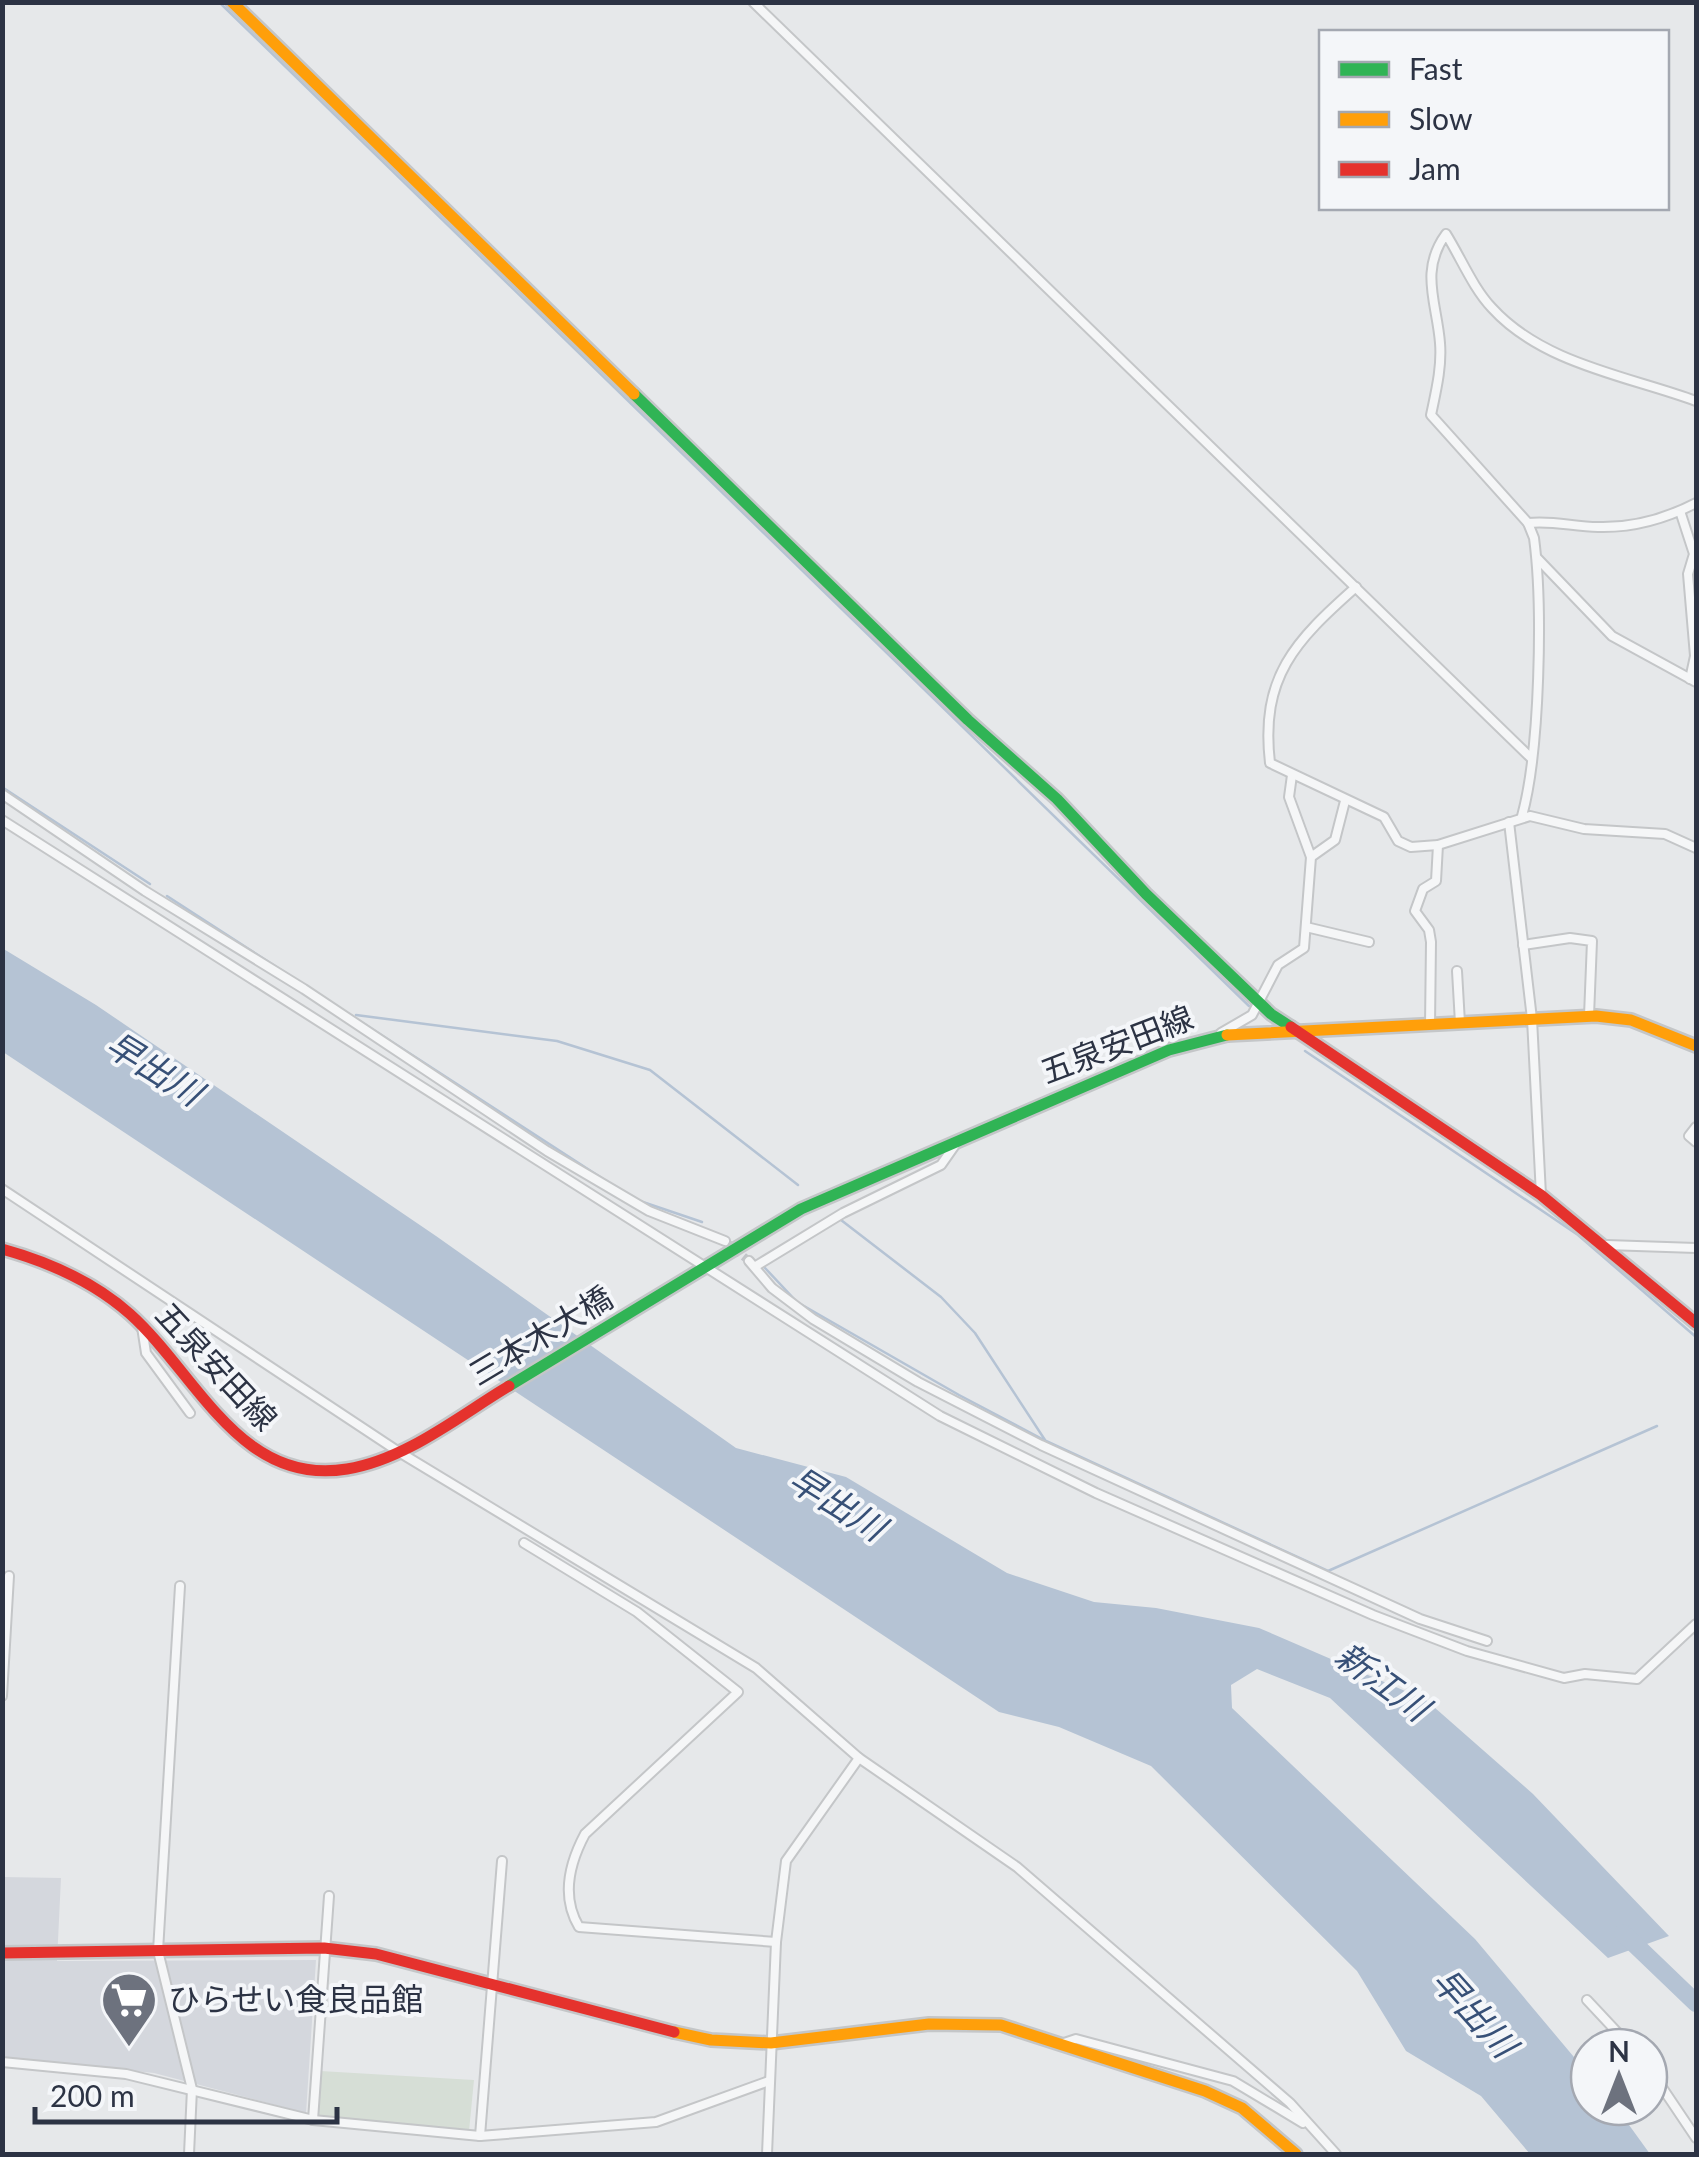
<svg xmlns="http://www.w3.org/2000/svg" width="1699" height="2157" font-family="Lato,'Noto Sans JP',sans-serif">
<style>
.built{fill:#d4d7dd}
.green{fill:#d6ded6}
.water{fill:#b5c3d4}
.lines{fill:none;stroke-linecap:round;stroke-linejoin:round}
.stream{stroke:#b5c3d4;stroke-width:2.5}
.river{stroke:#b5c3d4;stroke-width:18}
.street-tunnel{stroke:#c1c4c9;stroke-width:8;stroke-dasharray:8 4;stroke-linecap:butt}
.street-casing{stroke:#c4c6c8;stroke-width:12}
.fast-casing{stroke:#c4c6c8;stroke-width:16}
.slow-casing{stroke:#c4c6c8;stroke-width:16}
.jam-casing{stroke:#c4c6c8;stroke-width:16}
.street{stroke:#f5f6f7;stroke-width:8}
.fast{stroke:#30b455;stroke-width:11}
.slow{stroke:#ff9f0a;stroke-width:11}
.jam{stroke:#e5322d;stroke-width:11}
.labels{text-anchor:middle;stroke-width:8;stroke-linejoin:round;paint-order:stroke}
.street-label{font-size:32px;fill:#2c3344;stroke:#f4f6f9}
.poi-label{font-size:32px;fill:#2c3344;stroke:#f4f6f9;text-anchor:start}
.water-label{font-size:35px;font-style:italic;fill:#375077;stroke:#f4f6f9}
</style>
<rect width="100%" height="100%" fill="#e6e8ea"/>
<polygon class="built" points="3,1877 61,1878 57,1961 316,1960 306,2113 154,2073 3,2058"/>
<polygon class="green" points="320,2071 474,2080 469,2131 317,2116"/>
<polygon class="water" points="2,948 96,1005 436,1236 736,1448 846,1477 1007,1573 1094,1602 1156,1608 1259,1628 1426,1700 1533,1794 1669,1936 1608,1958 1330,1698 1257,1669 1231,1685 1232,1708 1475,1939 1589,2075 1589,2107 1616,2107 1650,2154 1530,2154 1481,2096 1406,2051 1357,1971 1151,1766 1059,1727 999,1712 3,1052"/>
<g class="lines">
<g class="stream">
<polyline points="219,2 1249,1006"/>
<polyline points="2,787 150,884"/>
<polyline points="167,896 614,1186"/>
<polyline points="356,1015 557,1041 650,1070 798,1185"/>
<polyline points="1305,1051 1578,1235 1696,1337"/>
<polyline points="634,1199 702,1222"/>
<polyline points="841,1220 941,1297 975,1333 1045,1440"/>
<polyline points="765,1268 797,1302 959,1395 1046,1441 1328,1571 1657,1426"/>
</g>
<polyline class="river" points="1623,1933 1696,2003"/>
<polyline class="street-tunnel" points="725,1241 749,1261"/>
<g class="street-casing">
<g id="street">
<polyline points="753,2 1531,758"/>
<polyline points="1680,511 1694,554 1688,574 1695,656 1690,679"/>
<path d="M1528 523C1553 520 1574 527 1598 527 1632 528 1667 518 1696 503"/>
<polyline points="1537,558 1612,636 1696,682"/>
<path d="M1356 587C1295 641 1260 677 1270 763L1384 817 1398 841 1411 847 1438 845 1530 816 1584 829 1665 834 1696 848"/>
<polyline points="1292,775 1289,797 1311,857"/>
<polyline points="2,794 145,891 304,989 547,1151 649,1211 725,1241"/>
<path d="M1522 816C1540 751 1543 606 1534 538L1528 523 1431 415C1436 391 1442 367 1440 343 1437 303 1419 271 1446 234 1461 258 1473 288 1492 308 1543 364 1628 376 1696 401"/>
<polyline points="2,820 940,1416 1096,1493 1373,1615 1467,1651 1564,1678 1585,1674 1637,1679 1696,1624"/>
<polyline points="1509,822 1532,1019 1541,1195"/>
<polyline points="1306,927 1369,942"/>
<polyline points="1523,945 1570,938 1592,941 1589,1016"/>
<polyline points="1457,971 1460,1023"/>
<polyline points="1430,1025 1431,942 1429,930 1415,911 1423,889 1436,881 1438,845"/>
<polyline points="1221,1033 1252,1015 1278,965 1304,948 1311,857 1335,840 1345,801"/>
<polyline points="1696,1127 1689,1136 1696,1142"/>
<polyline points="2,1189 399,1452 756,1668 859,1758 1017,1867 1290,2103 1336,2154"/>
<polyline points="1607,1245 1696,1248"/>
<polyline points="749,1261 772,1288 813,1319 918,1382 1041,1445 1420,1619 1487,1641"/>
<polyline points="756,1266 843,1213 941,1165 955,1145"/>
<polyline points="142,1327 146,1353 190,1413"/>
<path d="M524 1543 637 1612 738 1692 585 1834C569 1864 561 1897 579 1927L776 1942"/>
<polyline points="180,1586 158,1951 192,2089 189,2154"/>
<polyline points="2,1696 9,1576"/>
<polyline points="1587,2000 1631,2047"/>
<polyline points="1061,2044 1076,2039 1233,2081 1303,2123"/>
<polyline points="2,2062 126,2074 313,2120 480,2136 656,2122 769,2081"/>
<polyline points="1649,2068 1696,2138"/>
<polyline points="313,2120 329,1896"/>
<polyline points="480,2136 502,1861"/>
<polyline points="767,2154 776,1942 786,1861 859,1758"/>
</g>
</g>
<g class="fast-casing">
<g id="fast">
<polyline points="634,394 968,720 1057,799 1146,894 1271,1014 1291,1027"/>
<polyline points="509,1386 801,1209 1169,1050 1227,1035"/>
</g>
</g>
<g class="slow-casing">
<g id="slow">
<polyline points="232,2 634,394"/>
<polyline points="1227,1035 1596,1016 1631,1020 1696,1046"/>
<polyline points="674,2032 711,2040 771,2043 929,2024 1001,2025 1205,2091 1242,2108 1296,2154"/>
</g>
</g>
<g class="jam-casing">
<g id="jam">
<polyline points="1291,1027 1541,1195 1696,1323"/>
<path d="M2 1249C49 1262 93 1281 130 1314 197 1374 240 1487 347 1469 405 1460 459 1416 509 1386"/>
<polyline points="2,1953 324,1948 376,1954 674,2032"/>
</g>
</g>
<use href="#street" class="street"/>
<use href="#fast" class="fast"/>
<use href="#slow" class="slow"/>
<use href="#jam" class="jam"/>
</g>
<defs>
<g id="supermarket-pin" transform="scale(2.875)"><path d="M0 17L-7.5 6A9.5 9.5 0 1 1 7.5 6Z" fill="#6d727e" stroke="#f4f6f9"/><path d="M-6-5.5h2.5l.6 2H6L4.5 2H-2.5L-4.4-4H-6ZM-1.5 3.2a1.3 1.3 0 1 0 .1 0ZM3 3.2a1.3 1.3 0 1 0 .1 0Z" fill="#fff"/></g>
</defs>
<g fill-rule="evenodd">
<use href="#supermarket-pin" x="129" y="2000"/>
</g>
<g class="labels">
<g class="street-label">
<text transform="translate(1117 1045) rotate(-21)" y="11">五泉安田線</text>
<text transform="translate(541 1336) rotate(-31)" y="11">三本木大橋</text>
<text transform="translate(216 1367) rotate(47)" y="11">五泉安田線</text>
</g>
<g class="poi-label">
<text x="168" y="2011">ひらせい食良品館</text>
</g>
<g class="water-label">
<text transform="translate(154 1069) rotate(32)" y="12">早出川</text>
<text transform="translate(837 1504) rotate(32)" y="12">早出川</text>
<text transform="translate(1382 1682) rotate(36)" y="12">新江川</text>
<text transform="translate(1474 2013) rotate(48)" y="12">早出川</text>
</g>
</g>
<rect width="1699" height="2157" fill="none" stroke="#2c3344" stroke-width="10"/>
<rect x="1319" y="30" width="350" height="180" fill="#f4f6f9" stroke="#a4a8b1" stroke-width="2.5"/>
<rect x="1339" y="62" width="50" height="15" fill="#30b455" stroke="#a4a8b1" stroke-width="2.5"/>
<text x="1409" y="80" font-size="30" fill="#2c3344">Fast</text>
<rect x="1339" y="112" width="50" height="15" fill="#ff9f0a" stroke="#a4a8b1" stroke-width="2.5"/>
<text x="1409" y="130" font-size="30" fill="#2c3344">Slow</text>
<rect x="1339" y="162" width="50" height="15" fill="#e5322d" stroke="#a4a8b1" stroke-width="2.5"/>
<text x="1409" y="180" font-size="30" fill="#2c3344">Jam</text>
<g transform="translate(1619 2077)"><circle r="48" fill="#f4f6f9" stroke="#a4a8b1" stroke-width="2.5"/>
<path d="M0-8L18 38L0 25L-18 38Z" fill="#6d727e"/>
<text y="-15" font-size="28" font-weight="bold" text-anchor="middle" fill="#2c3344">N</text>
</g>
<path d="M35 2107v15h302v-15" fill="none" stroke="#2c3344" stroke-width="5"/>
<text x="50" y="2107" font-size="30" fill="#2c3344" stroke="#f4f6f9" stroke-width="8" paint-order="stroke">200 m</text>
</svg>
